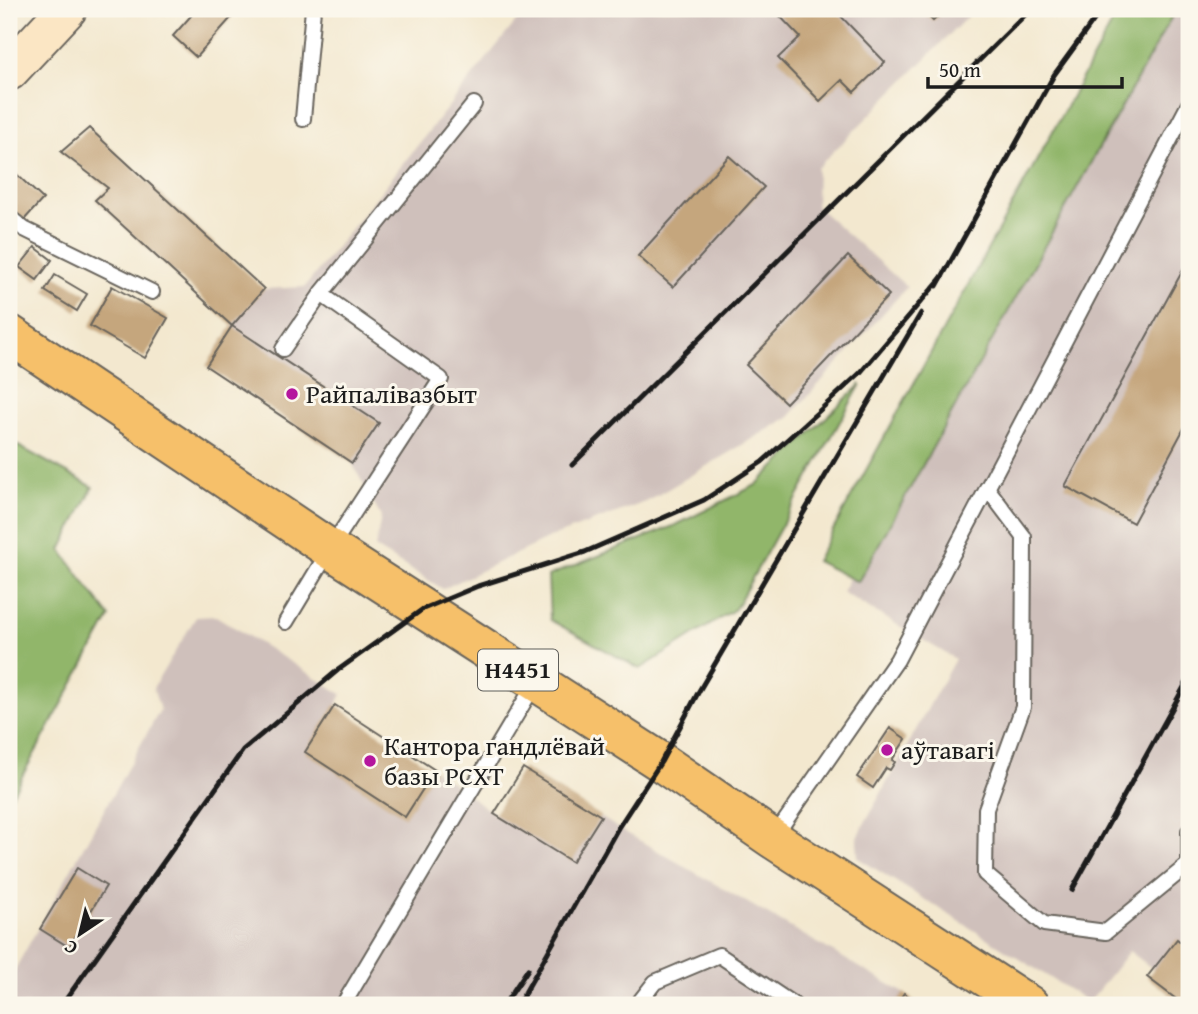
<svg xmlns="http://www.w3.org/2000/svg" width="1198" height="1014" font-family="'Gentium Book Plus',serif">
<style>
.industrial{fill:#cfc0bb}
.forest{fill:#91b66a;stroke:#566943;stroke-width:2}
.building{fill:#c5a67d}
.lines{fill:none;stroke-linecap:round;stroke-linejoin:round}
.lane-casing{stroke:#67635b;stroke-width:18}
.secondary-casing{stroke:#67635b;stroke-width:42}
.primary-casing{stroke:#67635b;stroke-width:42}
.lane{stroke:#fff;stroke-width:14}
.secondary{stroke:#fbe6c4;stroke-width:38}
.primary{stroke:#f6c06b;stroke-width:38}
.rail{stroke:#1c1c1c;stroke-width:5}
.poi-dot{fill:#b5179e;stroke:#fbf7ec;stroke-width:2.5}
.labels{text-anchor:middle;stroke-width:6;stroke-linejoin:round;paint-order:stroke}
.shield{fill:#fbf7ec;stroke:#5f5e5a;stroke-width:2}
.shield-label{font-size:24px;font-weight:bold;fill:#1c1c1c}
.poi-label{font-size:26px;fill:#1c1c1c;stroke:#fbf7ec;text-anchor:start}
</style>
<rect width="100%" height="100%" fill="#fbf7ec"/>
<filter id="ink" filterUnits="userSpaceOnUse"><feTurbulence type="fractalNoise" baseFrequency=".0143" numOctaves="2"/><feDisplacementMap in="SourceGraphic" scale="14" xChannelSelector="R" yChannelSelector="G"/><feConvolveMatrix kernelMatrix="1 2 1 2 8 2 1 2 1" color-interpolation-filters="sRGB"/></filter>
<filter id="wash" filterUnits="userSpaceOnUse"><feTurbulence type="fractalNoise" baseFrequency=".00686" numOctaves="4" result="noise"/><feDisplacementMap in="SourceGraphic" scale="28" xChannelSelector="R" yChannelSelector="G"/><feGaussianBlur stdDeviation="1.57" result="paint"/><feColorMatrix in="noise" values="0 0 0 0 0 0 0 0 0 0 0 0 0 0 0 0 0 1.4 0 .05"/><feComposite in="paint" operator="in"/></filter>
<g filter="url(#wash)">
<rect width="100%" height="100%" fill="#f3e8cf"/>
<g class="industrial">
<polygon points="526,9 975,9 817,168 816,206 907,287 789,417 648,501 549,538 443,589 375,548 381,517 352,463 206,366 232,326 264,289 305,287"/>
<polygon points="1152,9 1189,9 1189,1005 1184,1005 1147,977 1153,969 1129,951 1089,1002 858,858 857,837 955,659 842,592"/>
<polygon points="216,616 342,694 336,706 435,770 494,814 523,768 618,828 904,993 920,1005 9,1005 9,980 160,710 153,688 196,617"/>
</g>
<g class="forest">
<polygon points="1120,9 1176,9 858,582 816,561"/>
<polygon points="861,384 735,609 640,669 550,620 548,576 676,525 756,485"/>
<polygon points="9,441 93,487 61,550 110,617 9,800"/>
</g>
<g id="blocks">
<g class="building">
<polygon points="197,9 239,9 196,57 173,36"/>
<polygon points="773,9 834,9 885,62 854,92 842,80 820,101 778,58 800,37"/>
<polygon points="921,9 946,9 933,21"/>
<polygon points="89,128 264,289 232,326 95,200 108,188 61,152"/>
<polygon points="729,156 764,187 673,287 638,256"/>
<polygon points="12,170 43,199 23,221 9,208 9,173"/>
<polygon points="35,247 52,260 37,280 19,267"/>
<polygon points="848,256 889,295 786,403 746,365"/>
<polygon points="1189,259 1189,419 1133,523 1065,486"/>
<polygon points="55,275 87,294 77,311 45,291"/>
<polygon points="112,286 168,318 145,358 90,326"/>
<polygon points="232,326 379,423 352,463 206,366"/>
<polygon points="335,705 435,770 405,817 305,752"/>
<polygon points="890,728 906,739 892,760 895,762 890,770 886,768 873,788 857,777"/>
<polygon points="523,768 601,816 572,862 494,814"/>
<polygon points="77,868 106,886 69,947 40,929"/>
<polygon points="1177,939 1189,949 1189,1005 1184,1005 1147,977"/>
<polygon points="904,993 920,1005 896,1005"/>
</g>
</g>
</g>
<g filter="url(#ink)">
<use href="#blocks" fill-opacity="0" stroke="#67635b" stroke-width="2"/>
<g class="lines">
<g class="lane-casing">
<g id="lane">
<polyline points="303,119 313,9"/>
<polyline points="9,217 24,229 152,292"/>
<polyline points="283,349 321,294"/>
<polyline points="987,488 1024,537 1023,707 986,809 985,874 1044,924 1106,932 1189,864 1189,831"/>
<polyline points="286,622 330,549 441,379 321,294 474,104"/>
<polyline points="774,837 897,660 1189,104"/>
<polyline points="343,1005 536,682"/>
<polyline points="637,1005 655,982 719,955 794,1005"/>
</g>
</g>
<g class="secondary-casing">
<polyline id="secondary" points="9,71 67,9"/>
</g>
<g class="primary-casing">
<polyline id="primary" points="9,334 330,549 661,762 773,839 1029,1005"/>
</g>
<use href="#lane" class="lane"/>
<use href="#secondary" class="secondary"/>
<use href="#primary" class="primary"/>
<g class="rail">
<polyline points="937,286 1054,75 1102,9"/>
<polyline points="572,465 1031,9"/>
<polyline points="1072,890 1189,678"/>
<polyline points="62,1005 243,750 338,670 423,609 478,586 585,552 704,500 762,462 819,411 860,373 942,277"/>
<polyline points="504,1005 528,969"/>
<polyline points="518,1005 618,828 661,762 699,691 921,313"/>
</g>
</g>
</g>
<g class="poi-dot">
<circle cx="292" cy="394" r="7"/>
<circle cx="887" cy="750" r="7"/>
<circle cx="370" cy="761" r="7"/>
</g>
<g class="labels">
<rect class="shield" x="478" y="649.5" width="80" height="41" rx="5"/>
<g class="shield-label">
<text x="518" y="678">Н4451</text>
</g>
<g class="poi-label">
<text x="306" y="403">Райпалівазбыт</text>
<text x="384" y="755">Кантора гандлёвай<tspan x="384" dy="30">базы РСХТ</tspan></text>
<text x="901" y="759">аўтавагі</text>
</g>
</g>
<rect width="1198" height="1014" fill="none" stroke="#fbf7ec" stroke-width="35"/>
<g transform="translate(80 934) rotate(215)" stroke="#fbf7ec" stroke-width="5" paint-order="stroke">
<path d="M0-5L12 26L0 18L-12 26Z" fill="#1c1c1c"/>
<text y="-10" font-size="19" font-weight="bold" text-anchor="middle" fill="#1c1c1c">С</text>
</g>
<path d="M928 77v10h194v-10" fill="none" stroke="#1c1c1c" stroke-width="3.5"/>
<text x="939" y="77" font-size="21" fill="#1c1c1c" stroke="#fbf7ec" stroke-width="5" paint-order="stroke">50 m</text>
</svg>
